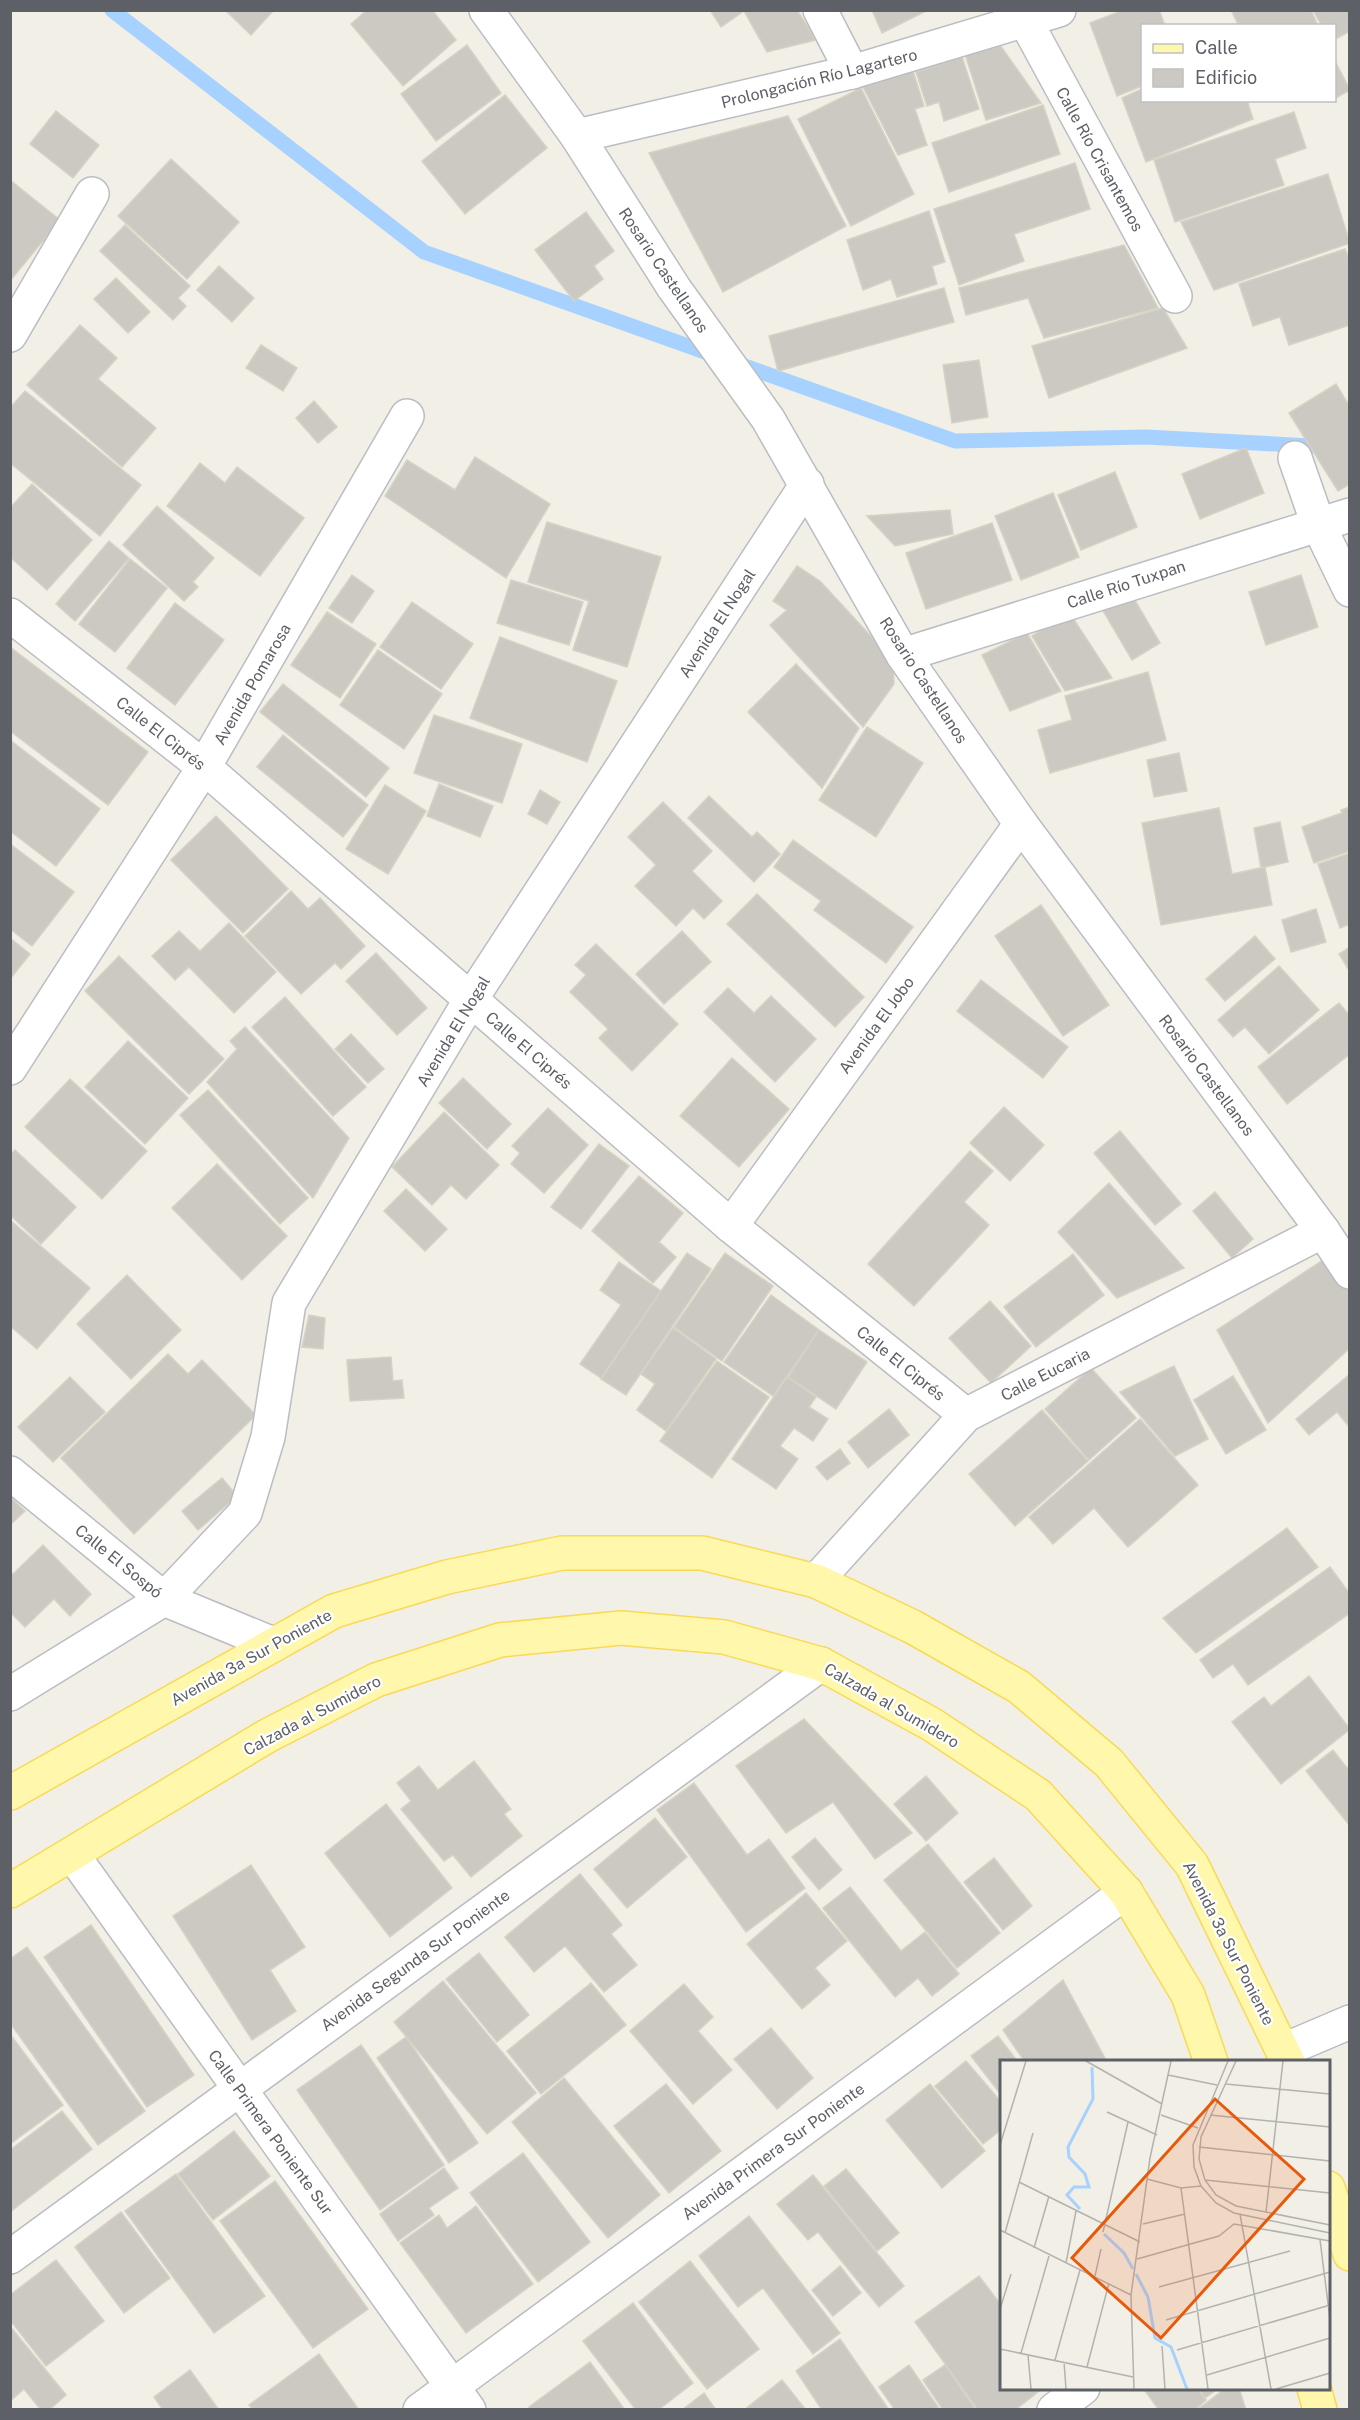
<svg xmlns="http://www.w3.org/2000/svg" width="1360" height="2420" font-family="'Public Sans',sans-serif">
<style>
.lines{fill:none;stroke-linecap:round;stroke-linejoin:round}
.stream{stroke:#a7d2ff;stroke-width:15}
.building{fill:#ccc9c3;stroke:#d6d2c3;stroke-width:1.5}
.minor-casing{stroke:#babdc2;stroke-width:36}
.major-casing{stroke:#fad955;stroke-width:36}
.minor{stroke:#fff;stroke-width:33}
.major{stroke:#fff8ac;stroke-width:33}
.labels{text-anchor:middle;stroke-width:4.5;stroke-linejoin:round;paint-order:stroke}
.street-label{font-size:16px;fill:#5d6167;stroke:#fff}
.inset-river{fill:none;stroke:#a7d2ff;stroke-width:3}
.inset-road{fill:none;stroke:#b2b2af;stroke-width:1.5}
.view{fill:#e8590c;fill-opacity:0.15;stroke:#e8590c;stroke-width:3}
.inset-edge{fill:none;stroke:#5d6167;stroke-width:3}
</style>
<rect width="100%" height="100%" fill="#f1efe6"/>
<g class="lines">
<polyline class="stream" points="112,10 424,252 955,441 1146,437 1329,447"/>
</g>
<g class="building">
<polygon points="225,10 274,10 251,35"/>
<polygon points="367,10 432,10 456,40 403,86 351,24"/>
<polygon points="710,10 797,10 816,40 767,52 744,11 721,27"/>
<polygon points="872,10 928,10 882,33"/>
<polygon points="1124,10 1159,10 1165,26 1142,26 1142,86 1117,96 1090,23"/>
<polygon points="1231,10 1311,10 1318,26 1239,26"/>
<polygon points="1313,10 1350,10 1350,31 1334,40 1334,26 1322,26"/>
<polygon points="467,45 501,93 436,141 401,94"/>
<polygon points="1000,45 1041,103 986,120 965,54"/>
<polygon points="962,57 979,109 944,121 939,102 927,106 916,72"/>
<polygon points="1334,59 1350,90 1334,99"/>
<polygon points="912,68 924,106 915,109 927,145 898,155 863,87"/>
<polygon points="861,88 914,194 851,226 798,119"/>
<polygon points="1142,89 1142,100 1247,100 1253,119 1146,162 1122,98"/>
<polygon points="505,95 547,148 465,214 422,161"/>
<polygon points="1043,105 1060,154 949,192 932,143"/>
<polygon points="56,111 99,145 73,178 30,144"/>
<polygon points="1294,112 1306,148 1275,159 1284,185 1175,222 1154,160"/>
<polygon points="788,116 846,226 723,292 649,153"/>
<polygon points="171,159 239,222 187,279 118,216"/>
<polygon points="1075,163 1090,209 1014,234 1024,261 959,285 934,209"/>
<polygon points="1328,174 1350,243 1214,290 1181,222"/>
<polygon points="10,180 60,220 10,281"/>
<polygon points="929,211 945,262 932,266 937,284 897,297 891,279 863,290 847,240"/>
<polygon points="586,212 614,251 594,266 603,279 574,301 535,250"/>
<polygon points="125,225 190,286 178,298 186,306 173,320 100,251"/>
<polygon points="1124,245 1158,308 1044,338 1028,298 966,315 959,288"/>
<polygon points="1345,249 1350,261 1350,325 1289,345 1280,317 1253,326 1239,284"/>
<polygon points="219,266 254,298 232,322 197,290"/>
<polygon points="116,278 150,312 128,333 94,299"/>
<polygon points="944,288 954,322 778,371 769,336"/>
<polygon points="1163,308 1187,348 1049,398 1032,346"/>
<polygon points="80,325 117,358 98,379 156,428 122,467 27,385"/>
<polygon points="261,345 297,368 283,391 246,368"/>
<polygon points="979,360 988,417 952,423 943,365"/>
<polygon points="1336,384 1350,407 1350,484 1338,491 1289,413"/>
<polygon points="25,391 141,485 100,536 10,463 10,408"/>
<polygon points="314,401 337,427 318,443 296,418"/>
<polygon points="1246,448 1264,493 1200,519 1182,474"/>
<polygon points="475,457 550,504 506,578 385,496 407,460 455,490"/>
<polygon points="200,463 225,483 237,467 304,518 260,576 167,506"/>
<polygon points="1115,472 1137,527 1081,550 1058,495"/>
<polygon points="32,484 92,540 47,590 10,557 10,508"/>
<polygon points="1053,493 1079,557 1021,580 995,516"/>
<polygon points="157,506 214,558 193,582 198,587 184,601 123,545"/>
<polygon points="950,510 953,534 895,546 867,516"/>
<polygon points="547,522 661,557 627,667 573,650 589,601 528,582"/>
<polygon points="992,523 1012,580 926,609 906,553"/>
<polygon points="109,541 129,558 75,621 56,604"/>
<polygon points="130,559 167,588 115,652 79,624"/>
<polygon points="797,566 820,581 893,660 894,684 863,727 770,625 787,610 773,601"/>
<polygon points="352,575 374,591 352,623 329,608"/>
<polygon points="1301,575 1318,627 1266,645 1249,592"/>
<polygon points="511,580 583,602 569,645 497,623"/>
<polygon points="1130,592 1160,643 1132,660 1102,609"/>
<polygon points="412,602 473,644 441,689 380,647"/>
<polygon points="175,603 224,640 175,705 127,668"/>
<polygon points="327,612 376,644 340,698 291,665"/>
<polygon points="1069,612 1112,678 1065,691 1032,636"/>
<polygon points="1027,633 1061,691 1010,711 982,655"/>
<polygon points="500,637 617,681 587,762 470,718"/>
<polygon points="10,647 148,752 108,805 10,731"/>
<polygon points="378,650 442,694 404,749 340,705"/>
<polygon points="796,664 859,728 822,788 748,712"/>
<polygon points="1148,672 1166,740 1050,773 1038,730 1072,720 1065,696"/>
<polygon points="283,684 389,768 366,797 260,712"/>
<polygon points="434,715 522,744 502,803 414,773"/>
<polygon points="867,727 923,763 876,837 819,800"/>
<polygon points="283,735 368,805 343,837 257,767"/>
<polygon points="10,740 100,809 56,866 10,831"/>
<polygon points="1179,753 1187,791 1154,797 1147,760"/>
<polygon points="439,784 493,806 480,837 427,816"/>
<polygon points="385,785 426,811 388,874 346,849"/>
<polygon points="540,790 560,802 547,824 528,814"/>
<polygon points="709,796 752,837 757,832 780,854 754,882 688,818"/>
<polygon points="663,802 712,851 692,871 722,901 704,919 693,908 676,926 635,886 656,865 628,837"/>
<polygon points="1350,807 1350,851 1314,863 1302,827 1342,813 1341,810"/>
<polygon points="1219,808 1232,874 1265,867 1272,905 1161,925 1142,823"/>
<polygon points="216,816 288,889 243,933 171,860"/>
<polygon points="1280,822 1288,862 1261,868 1254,828"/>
<polygon points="793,840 913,927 886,963 814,910 821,901 774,867"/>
<polygon points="10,844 74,892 32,946 10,929"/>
<polygon points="1350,853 1350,924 1340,928 1318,864"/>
<polygon points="291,891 308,909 320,898 365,946 341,969 335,963 301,994 245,936"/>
<polygon points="757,894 864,997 835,1027 727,924"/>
<polygon points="1041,905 1109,1005 1063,1036 995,936"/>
<polygon points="1316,909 1326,942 1291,952 1282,920"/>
<polygon points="229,923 276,972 234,1013 189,967 175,980 152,956 179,931 200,951"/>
<polygon points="682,931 711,962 664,1004 636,974"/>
<polygon points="1255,936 1275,959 1225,1001 1206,979"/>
<polygon points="10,938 30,954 10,979"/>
<polygon points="596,944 678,1024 632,1071 599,1038 608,1029 570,992 586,975 575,965"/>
<polygon points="1350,947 1350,972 1339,954"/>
<polygon points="376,953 427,1008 397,1035 346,981"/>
<polygon points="119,956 224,1059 189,1094 85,991"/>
<polygon points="1279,966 1319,1010 1269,1054 1245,1027 1233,1037 1218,1020"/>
<polygon points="981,980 1068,1047 1043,1078 957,1011"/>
<polygon points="728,988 754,1013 771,996 816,1039 775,1082 704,1012"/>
<polygon points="285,997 366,1087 333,1116 252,1027"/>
<polygon points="1339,1003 1350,1016 1350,1054 1287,1104 1258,1067"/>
<polygon points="245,1027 349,1138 313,1198 207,1082 237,1049 230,1041"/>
<polygon points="351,1034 384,1069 368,1083 335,1049"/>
<polygon points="128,1041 188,1098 145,1144 85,1087"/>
<polygon points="732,1058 789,1109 739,1167 680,1116"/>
<polygon points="463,1078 511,1124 487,1149 439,1103"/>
<polygon points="70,1079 147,1151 102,1199 25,1127"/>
<polygon points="208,1090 308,1198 280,1224 180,1115"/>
<polygon points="1004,1107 1044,1145 1010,1181 970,1143"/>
<polygon points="548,1108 588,1145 544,1193 511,1164 520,1153 512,1146"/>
<polygon points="444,1112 499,1165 466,1199 451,1185 432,1205 392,1167"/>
<polygon points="1120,1131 1181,1204 1155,1225 1094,1153"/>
<polygon points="599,1144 629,1166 581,1229 551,1207"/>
<polygon points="15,1150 76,1207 41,1244 10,1215 10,1155"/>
<polygon points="970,1151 993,1171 964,1202 989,1225 914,1306 868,1264"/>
<polygon points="217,1164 287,1236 242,1280 172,1208"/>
<polygon points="639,1176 683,1213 659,1242 676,1257 653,1283 592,1231"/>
<polygon points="1109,1183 1184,1268 1117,1298 1058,1232"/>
<polygon points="406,1189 447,1229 425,1251 384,1211"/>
<polygon points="1215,1192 1253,1239 1232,1258 1193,1211"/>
<polygon points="10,1220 90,1288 37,1349 10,1326"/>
<polygon points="687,1253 711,1269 626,1395 601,1379"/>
<polygon points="725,1253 773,1286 722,1361 674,1327"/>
<polygon points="1073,1254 1104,1295 1036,1347 1004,1307"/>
<polygon points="1332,1254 1350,1290 1350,1348 1268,1423 1217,1330"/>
<polygon points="619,1262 661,1291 601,1378 580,1364 621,1305 600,1290"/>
<polygon points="127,1275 181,1330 131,1379 77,1324"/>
<polygon points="771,1295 819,1330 773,1396 724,1362"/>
<polygon points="990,1301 1031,1346 991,1383 949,1338"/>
<polygon points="309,1315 325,1318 323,1349 302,1347"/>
<polygon points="673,1328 716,1359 666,1431 637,1410 655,1384 641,1374"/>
<polygon points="819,1330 867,1362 836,1409 788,1377"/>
<polygon points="168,1354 188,1374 202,1360 256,1415 134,1534 61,1458"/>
<polygon points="391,1357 393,1381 402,1380 404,1398 350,1401 347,1360"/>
<polygon points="717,1361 769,1397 712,1478 660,1441"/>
<polygon points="1174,1366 1208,1439 1175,1456 1120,1392"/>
<polygon points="1091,1368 1136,1418 1089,1460 1045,1409"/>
<polygon points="1350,1374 1350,1428 1337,1412 1309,1435 1296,1419"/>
<polygon points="1233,1376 1266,1430 1226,1454 1194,1400"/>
<polygon points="70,1377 105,1412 53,1462 18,1427"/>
<polygon points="787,1377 816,1397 809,1407 828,1419 813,1441 794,1428 780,1446 798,1459 776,1489 732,1459"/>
<polygon points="889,1409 909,1435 868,1468 848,1442"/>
<polygon points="1042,1410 1088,1461 1015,1526 969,1474"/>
<polygon points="1140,1419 1198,1485 1128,1547 1094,1508 1053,1544 1029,1517"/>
<polygon points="840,1449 850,1463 827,1480 816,1467"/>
<polygon points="222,1478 237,1496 198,1530 182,1511"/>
<polygon points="10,1497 25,1511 10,1525"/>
<polygon points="1287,1528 1318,1567 1196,1653 1163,1618"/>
<polygon points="43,1545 91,1594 70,1616 54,1599 25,1627 10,1612 10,1572 13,1574"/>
<polygon points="1330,1567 1350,1594 1350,1613 1248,1685 1233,1664 1213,1678 1200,1660"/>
<polygon points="1309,1676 1350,1729 1281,1784 1232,1722 1264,1697 1271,1706"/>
<polygon points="804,1719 912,1833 875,1859 833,1802 786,1833 736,1766"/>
<polygon points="1333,1750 1347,1768 1350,1766 1350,1826 1306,1771"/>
<polygon points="474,1761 511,1809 504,1814 522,1836 471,1877 453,1855 444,1861 401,1809 411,1801 397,1783 419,1766 438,1790"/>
<polygon points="926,1776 958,1813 926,1841 894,1804"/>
<polygon points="694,1783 747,1855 769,1839 805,1888 746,1932 657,1810"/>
<polygon points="386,1804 452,1888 390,1937 325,1853"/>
<polygon points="655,1818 687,1857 627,1908 594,1869"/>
<polygon points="815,1838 842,1870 819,1890 792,1857"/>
<polygon points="928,1844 1000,1933 957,1968 884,1880"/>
<polygon points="994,1858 1032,1906 1003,1930 964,1882"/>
<polygon points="251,1865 305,1947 270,1970 296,2011 252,2040 173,1916"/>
<polygon points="580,1874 622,1925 611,1934 637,1965 604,1992 565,1946 534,1972 505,1937"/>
<polygon points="850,1887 901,1951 925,1932 959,1974 932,1996 918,1978 895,1997 823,1908"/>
<polygon points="806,1893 847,1941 815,1968 830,1985 802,2009 747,1944"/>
<polygon points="91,1925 194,2075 147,2107 44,1957"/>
<polygon points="27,1947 145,2111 98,2145 10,2023 10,1959"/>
<polygon points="479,1953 529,2015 497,2042 446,1979"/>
<polygon points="1063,1980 1107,2062 1025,2062 1003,2030"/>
<polygon points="443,1981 536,2093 487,2134 394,2022"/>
<polygon points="591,1983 626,2025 541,2094 507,2051"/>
<polygon points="684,1984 713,2017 698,2031 732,2070 693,2104 630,2031"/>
<polygon points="771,2028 813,2078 777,2109 734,2059"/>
<polygon points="10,2034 63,2105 10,2144"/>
<polygon points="998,2036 1018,2062 1002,2062 1002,2096 971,2056"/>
<polygon points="406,2037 478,2143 449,2163 377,2058"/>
<polygon points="361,2045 444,2165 380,2210 297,2090"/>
<polygon points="966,2061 1002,2103 1002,2129 983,2144 935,2086"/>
<polygon points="564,2078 660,2195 608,2238 512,2122"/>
<polygon points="666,2084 721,2151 669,2193 614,2126"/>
<polygon points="930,2084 985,2151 942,2188 886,2120"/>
<polygon points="62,2111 92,2149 10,2212 10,2150"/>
<polygon points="234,2131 270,2176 213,2220 178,2174"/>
<polygon points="523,2153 590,2242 538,2282 470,2193"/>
<polygon points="444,2168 458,2188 429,2208 434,2215 398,2241 380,2214"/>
<polygon points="846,2169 899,2233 877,2251 824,2186"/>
<polygon points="176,2174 265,2296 214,2333 125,2211"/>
<polygon points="813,2175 904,2286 879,2307 818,2232 808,2240 777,2204"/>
<polygon points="275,2181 368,2309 313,2348 220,2221"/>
<polygon points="476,2206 533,2284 466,2333 400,2243 439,2215 447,2228"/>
<polygon points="121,2212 170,2278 124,2313 75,2247"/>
<polygon points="749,2216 840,2333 813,2354 763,2288 738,2307 699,2256"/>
<polygon points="56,2260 104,2321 46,2366 10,2320 10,2295"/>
<polygon points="690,2261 759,2349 707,2389 639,2302"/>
<polygon points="840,2266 861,2293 833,2316 812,2290"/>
<polygon points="979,2276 1002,2306 1002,2388 1043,2388 1015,2410 978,2410 915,2322"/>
<polygon points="633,2303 693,2383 658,2410 636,2410 583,2341"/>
<polygon points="10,2326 66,2395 49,2410 41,2410 24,2389 10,2401"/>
<polygon points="840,2339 889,2410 822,2410 796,2371"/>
<polygon points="319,2354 359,2410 253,2410 249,2405"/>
<polygon points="590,2362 625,2410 530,2410 529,2407"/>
<polygon points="909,2365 940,2410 895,2410 879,2387"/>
<polygon points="945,2365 976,2410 943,2410 923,2380"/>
<polygon points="190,2370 219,2410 163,2410 154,2397"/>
<polygon points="782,2380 806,2410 744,2410"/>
<polygon points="1143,2388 1197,2388 1206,2400 1195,2410 1159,2410"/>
<polygon points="1198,2388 1219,2388 1205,2398"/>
<polygon points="1226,2388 1239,2388 1246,2410 1197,2410"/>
<polygon points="704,2393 716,2410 682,2410"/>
</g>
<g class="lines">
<g class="minor-casing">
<g id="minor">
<polyline points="486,10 577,136 674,288 768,419 903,655 1021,824 1323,1231 1350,1272"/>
<polyline points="820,10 852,72"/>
<polyline points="1026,22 1175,296"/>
<polyline points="577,136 852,72 1059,10"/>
<polyline points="10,335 92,194"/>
<polyline points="1295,458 1318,524 1350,590"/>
<polyline points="10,615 204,767 731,1226 966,1415"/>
<polyline points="903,655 1350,515"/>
<polyline points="10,1068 204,767 407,416"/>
<polyline points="731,1226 1021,824"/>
<polyline points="10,1473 164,1599 273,1644"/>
<polyline points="816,1581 966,1415 1323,1231"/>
<polyline points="10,1694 164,1599 245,1513 268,1437 289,1303 471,999 807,484"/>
<polyline points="72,1854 469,2410"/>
<polyline points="1284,2050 1350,2022"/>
<polyline points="10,2257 821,1664"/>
<polyline points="420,2410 1126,1892"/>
<polyline points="1054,2410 1083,2388"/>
</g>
</g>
<g class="major-casing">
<g id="major">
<polyline points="10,1793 334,1611 447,1577 562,1553 702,1553 816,1581 913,1627 1019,1687 1109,1763 1192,1865 1288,2062"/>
<polyline points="10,1891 267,1736 376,1680 500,1640 621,1628 724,1637 821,1664 931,1724 1038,1795 1126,1892 1188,1995 1211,2062"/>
<polyline points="1328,2188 1350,2254"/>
<polyline points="1314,2388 1320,2410"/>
</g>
</g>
<use href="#minor" class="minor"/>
<use href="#major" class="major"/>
</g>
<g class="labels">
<g class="street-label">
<text transform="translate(819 78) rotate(-14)" y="6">Prolongación Río Lagartero</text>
<text transform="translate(1100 159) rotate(61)" y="6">Calle Río Crisantemos</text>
<text transform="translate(664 270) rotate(56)" y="6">Rosario Castellanos</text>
<text transform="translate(1126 584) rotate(-18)" y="6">Calle Río Tuxpan</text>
<text transform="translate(717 623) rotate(-57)" y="6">Avenida El Nogal</text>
<text transform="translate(924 680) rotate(57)" y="6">Rosario Castellanos</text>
<text transform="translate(252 684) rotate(-60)" y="6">Avenida Pomarosa</text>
<text transform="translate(161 733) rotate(38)" y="6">Calle El Ciprés</text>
<text transform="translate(876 1025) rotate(-54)" y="6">Avenida El Jobo</text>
<text transform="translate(453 1031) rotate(-59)" y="6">Avenida El Nogal</text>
<text transform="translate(529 1050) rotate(41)" y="6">Calle El Ciprés</text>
<text transform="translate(1207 1075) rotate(53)" y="6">Rosario Castellanos</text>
<text transform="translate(901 1363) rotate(39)" y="6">Calle El Ciprés</text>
<text transform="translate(1045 1374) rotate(-27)" y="6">Calle Eucaria</text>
<text transform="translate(119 1561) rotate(39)" y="6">Calle El Sospó</text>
<text transform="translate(251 1657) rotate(-29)" y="6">Avenida 3a Sur Poniente</text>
<text transform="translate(892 1705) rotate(30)" y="6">Calzada al Sumidero</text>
<text transform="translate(312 1715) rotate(-28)" y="6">Calzada al Sumidero</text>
<text transform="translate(1229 1943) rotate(63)" y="6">Avenida 3a Sur Poniente</text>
<text transform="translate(415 1960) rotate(-36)" y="6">Avenida Segunda Sur Poniente</text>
<text transform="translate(271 2132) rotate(54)" y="6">Calle Primera Poniente Sur</text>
<text transform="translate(773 2151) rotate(-36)" y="6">Avenida Primera Sur Poniente</text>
</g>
</g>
<g transform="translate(1000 2060)">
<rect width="330" height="330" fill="#f1efe6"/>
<path class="inset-river" d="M80 149 67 135 74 127H89L85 114 69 97 68 87 93 39 92 7M104 174 124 193 133 209M136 214 148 237 155 278 171 287 187 329"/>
<path class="inset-road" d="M86 1 162 44M228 1 193 85 194 107 201 126 216 143 234 153 330 173M236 1 201 77 199 99 205 120 216 135 236 146 330 165M168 15 217 25M226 24 330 34M107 52 157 75M161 55 198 68M210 55 330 67M0 85 26 1M199 87 330 101M147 119 181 128 201 126M205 120 330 133M19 122 140 182M181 128 208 329M266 152 283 1M240 154 271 329M143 164 185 154M0 170 131 235M103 172 128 62M5 173 33 73M320 180 330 259M34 188 49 136M137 199 219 176 234 164 330 181M66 203 76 151M95 216 101 189M159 227 290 191M0 249 11 214M166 260 330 212M162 286 165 329M0 289 133 317M177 290 330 245M21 293 49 196M28 295 31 329M55 300 80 210M64 302 66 329M87 307 109 223M207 315 330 278M134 329 131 235 150 98 171 1M276 329 330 313"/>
<path class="view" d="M215 39 304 119 161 278 72 198Z"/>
<rect width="330" height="330" class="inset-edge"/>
</g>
<rect width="1360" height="2420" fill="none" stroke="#5d6167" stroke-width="24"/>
<rect x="1141" y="24" width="195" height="78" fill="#ffffff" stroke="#bec0c2" stroke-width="1.5"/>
<rect x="1153" y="44" width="30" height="9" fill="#fff8ac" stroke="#bec0c2" stroke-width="1.5"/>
<text x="1195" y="54" font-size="18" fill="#5d6167">Calle</text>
<rect x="1153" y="69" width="30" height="18" fill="#ccc9c3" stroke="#bec0c2" stroke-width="1.5"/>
<text x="1195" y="84" font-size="18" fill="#5d6167">Edificio</text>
</svg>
